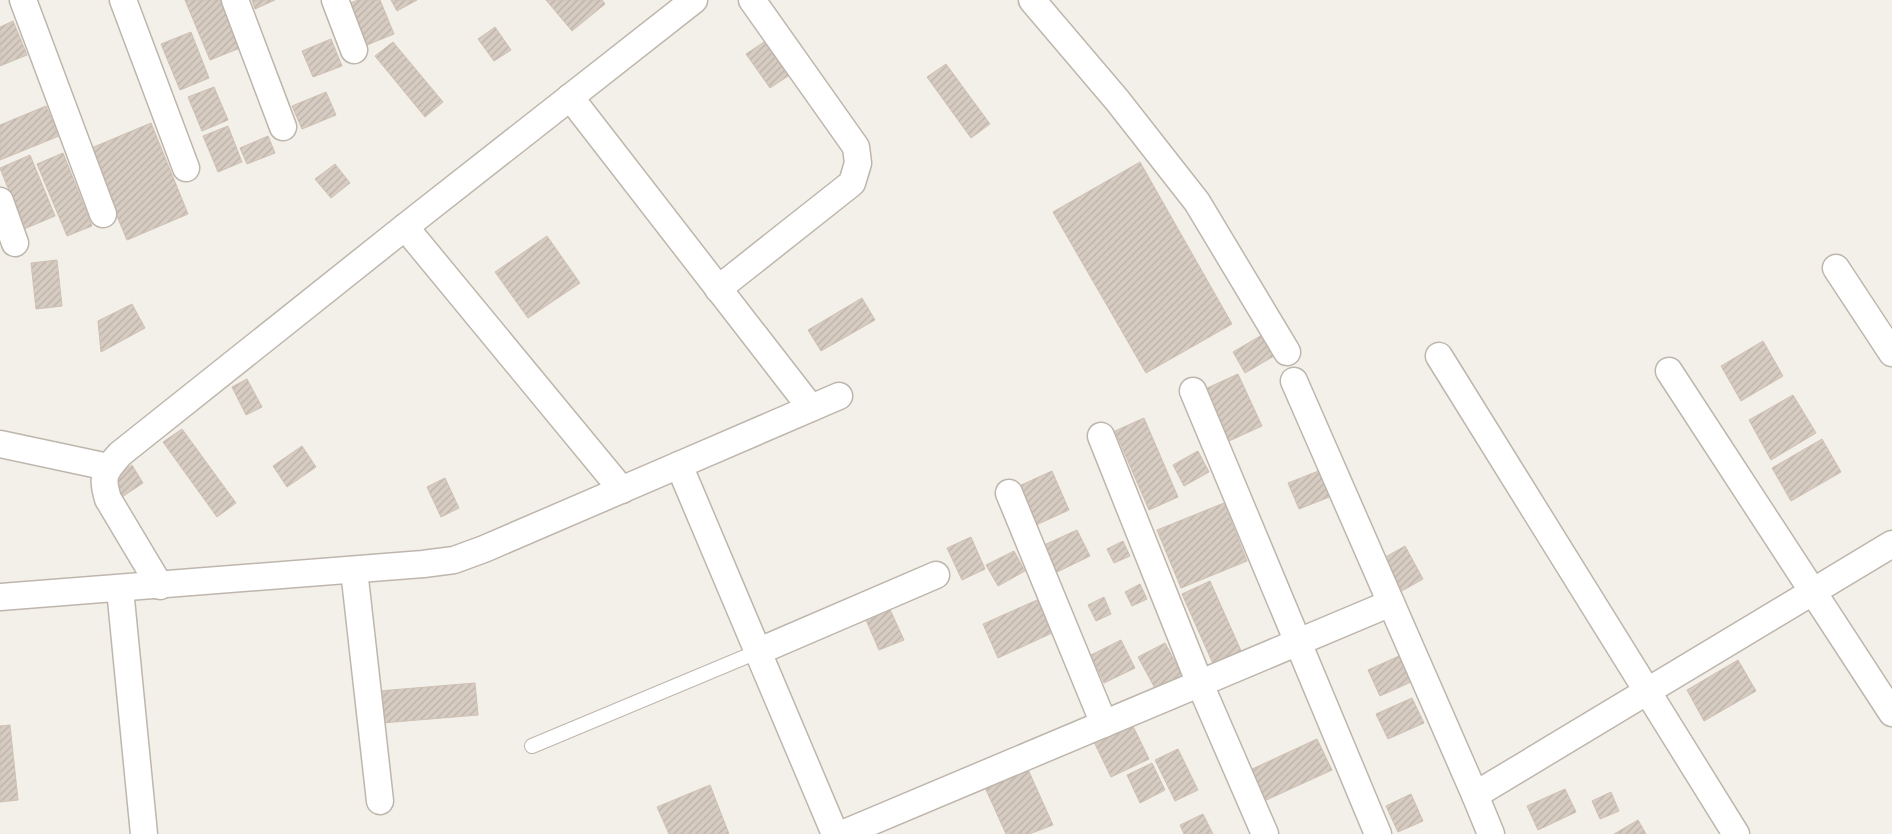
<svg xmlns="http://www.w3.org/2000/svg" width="1892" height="834" font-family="Poppins,sans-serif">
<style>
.building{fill:url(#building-hatch);stroke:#cfc0b3}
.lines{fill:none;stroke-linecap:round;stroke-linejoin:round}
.service-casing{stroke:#beb6ac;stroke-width:16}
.minor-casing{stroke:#beb6ac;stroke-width:29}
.service{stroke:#fff;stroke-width:14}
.minor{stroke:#fff;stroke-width:26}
</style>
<defs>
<pattern id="building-hatch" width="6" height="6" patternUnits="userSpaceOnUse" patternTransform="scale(1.25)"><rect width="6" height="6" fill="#d7ccc2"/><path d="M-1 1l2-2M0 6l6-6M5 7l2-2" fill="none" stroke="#bab0a7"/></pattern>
</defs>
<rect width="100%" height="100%" fill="#f3efe9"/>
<g class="building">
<polygon points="185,0 221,0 240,48 210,60"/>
<polygon points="252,0 275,0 255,9"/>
<polygon points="358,0 380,0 394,34 367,45 350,3"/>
<polygon points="391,0 417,0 397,11"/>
<polygon points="546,0 602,0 605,4 572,31"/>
<polygon points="13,21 27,55 0,66 0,27"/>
<polygon points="495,27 511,50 494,61 478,39"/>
<polygon points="191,32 209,78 180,90 161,44"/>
<polygon points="331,39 342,66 313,77 302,51"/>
<polygon points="393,42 443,102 425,117 375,56"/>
<polygon points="764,42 788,76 770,88 746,54"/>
<polygon points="946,64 990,124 971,138 927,77"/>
<polygon points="214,87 228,120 202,131 188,97"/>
<polygon points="326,92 336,115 302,129 292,106"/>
<polygon points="46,106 59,136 0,160 0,125"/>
<polygon points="151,123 188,214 127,240 89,149"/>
<polygon points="228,126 242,162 218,172 203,136"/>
<polygon points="268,136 275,153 247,164 240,148"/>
<polygon points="63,153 92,226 67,236 37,164"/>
<polygon points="30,155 55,216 24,229 0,168"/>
<polygon points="1140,162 1232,324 1146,373 1053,212"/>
<polygon points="335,164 350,183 331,198 315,179"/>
<polygon points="547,236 580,283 528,318 495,272"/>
<polygon points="57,260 62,306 36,309 31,263"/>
<polygon points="862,298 875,320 821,351 808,330"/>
<polygon points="132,304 145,328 101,352 98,321"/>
<polygon points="1262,335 1274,356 1245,373 1233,352"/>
<polygon points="1763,341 1783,376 1741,401 1721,366"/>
<polygon points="1238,374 1262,426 1229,441 1205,389"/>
<polygon points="247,379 262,407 246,415 232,387"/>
<polygon points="1793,395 1816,433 1771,460 1749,420"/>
<polygon points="1144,418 1178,497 1149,510 1115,431"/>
<polygon points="182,429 236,503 217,517 163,442"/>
<polygon points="1822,439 1841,472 1791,501 1772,468"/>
<polygon points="302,446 316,467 287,487 273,466"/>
<polygon points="1198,451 1209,472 1184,486 1173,465"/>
<polygon points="132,465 143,483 122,497 110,480"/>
<polygon points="1321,470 1332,496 1299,509 1288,483"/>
<polygon points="1052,471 1069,510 1036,525 1019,486"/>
<polygon points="445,478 459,508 441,517 427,487"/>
<polygon points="1224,503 1247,561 1181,588 1157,530"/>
<polygon points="1077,530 1090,556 1055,573 1042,546"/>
<polygon points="971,537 985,569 962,580 947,548"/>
<polygon points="1123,541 1130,556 1114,563 1107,549"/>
<polygon points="1405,546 1423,579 1393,596 1375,563"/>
<polygon points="1014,551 1025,571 998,586 986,565"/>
<polygon points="1210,581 1242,653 1214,666 1182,594"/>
<polygon points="1140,584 1147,599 1132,606 1125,592"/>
<polygon points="1104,597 1111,614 1096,621 1088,605"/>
<polygon points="1037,600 1052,633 998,658 983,624"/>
<polygon points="887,603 904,640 879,650 863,613"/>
<polygon points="1121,640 1135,668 1104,683 1091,655"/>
<polygon points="1165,643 1184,678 1157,692 1138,657"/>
<polygon points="1399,656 1411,682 1380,696 1368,670"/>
<polygon points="1738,660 1756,691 1704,721 1687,690"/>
<polygon points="475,683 478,715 382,723 379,691"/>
<polygon points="1412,698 1424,723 1388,739 1376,714"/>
<polygon points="1132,724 1149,759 1111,777 1094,742"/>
<polygon points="10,725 18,800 0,802 0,726"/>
<polygon points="1317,739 1332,770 1262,802 1248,771"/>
<polygon points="1178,749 1198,790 1175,801 1155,760"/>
<polygon points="1152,763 1165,790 1140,803 1127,775"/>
<polygon points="1026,765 1053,825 1029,834 1006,834 983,783"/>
<polygon points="710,785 729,834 669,834 657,807"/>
<polygon points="1565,789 1576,812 1538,830 1527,806"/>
<polygon points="1611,792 1619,811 1600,819 1592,801"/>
<polygon points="1411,794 1423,821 1398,832 1386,806"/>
<polygon points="1203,814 1213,834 1184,834 1180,825"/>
<polygon points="1638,820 1646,834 1614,834"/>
</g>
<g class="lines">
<g class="service-casing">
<polyline id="service" points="532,746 757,652"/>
</g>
<g class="minor-casing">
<g id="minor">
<polyline points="23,0 103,214"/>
<polyline points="123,0 186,168"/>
<polyline points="235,0 283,127"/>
<polyline points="335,0 354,50"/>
<polyline points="1032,0 1117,100 1197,202 1287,352"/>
<polyline points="570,97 811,408"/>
<polyline points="0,201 15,243"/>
<polyline points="405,227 622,490"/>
<polyline points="1836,268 1892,353"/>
<polyline points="718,289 852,183 858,163 856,147 752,0"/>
<polyline points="1439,356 1736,834"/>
<polyline points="1669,371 1892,713"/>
<polyline points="1294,381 1475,795 1892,544"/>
<polyline points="1193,391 1378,834"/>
<polyline points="1101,436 1200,684 1265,834"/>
<polyline points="0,444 108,467"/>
<polyline points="679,465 839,396"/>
<polyline points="1009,493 1104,724"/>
<polyline points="354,570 380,801"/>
<path d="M160 586 108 499C101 476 104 472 120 454L405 227 694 0"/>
<polyline points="120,589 144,834"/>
<polyline points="0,597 423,564 454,560 484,549 679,465 835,834"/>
<polyline points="757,652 936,575"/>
<polyline points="1475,795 1491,834"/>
<polyline points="842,834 1391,603"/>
</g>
</g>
<use href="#service" class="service"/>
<use href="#minor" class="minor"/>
</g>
</svg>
